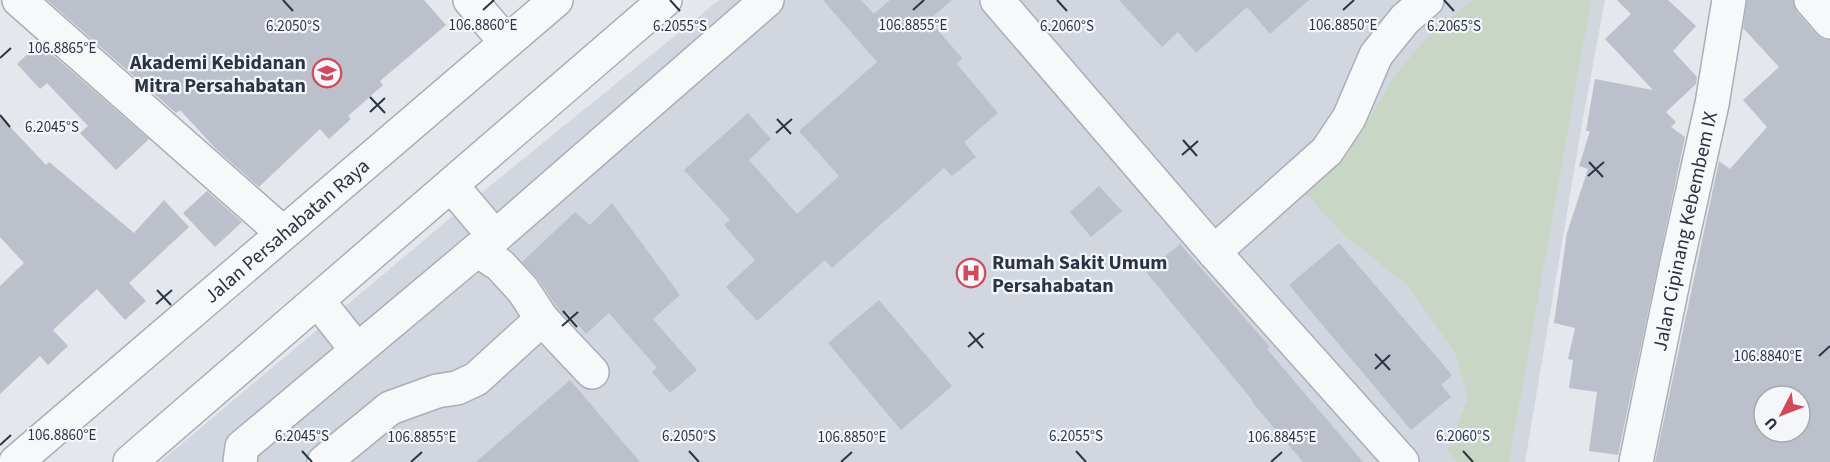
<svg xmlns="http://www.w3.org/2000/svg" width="1830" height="462" font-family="'Source Sans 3',sans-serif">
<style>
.built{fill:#d2d6de}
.green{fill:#c9d6c5}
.building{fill:#bbc0ca;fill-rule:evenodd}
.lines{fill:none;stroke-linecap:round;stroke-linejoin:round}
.minor-casing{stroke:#a9aeb7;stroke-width:36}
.minor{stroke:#f7f8fa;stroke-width:33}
.ticks{fill:none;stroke:#2b3445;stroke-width:2}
.labels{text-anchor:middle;stroke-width:4.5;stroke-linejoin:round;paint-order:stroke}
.poi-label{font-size:20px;font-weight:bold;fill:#2b3445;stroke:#f4f6f9;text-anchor:end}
.street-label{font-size:20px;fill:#2b3445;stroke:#f4f6f9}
.ticks-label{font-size:15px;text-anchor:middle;fill:#2b3445;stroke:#f4f6f9;stroke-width:4.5;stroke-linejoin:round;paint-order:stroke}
</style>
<rect width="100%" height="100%" fill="#e4e7ec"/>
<polygon class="built" points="719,0 1605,0 1583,118 1525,462 160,462 448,220"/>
<polygon class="green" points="1473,0 1591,0 1509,462 1457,462 1447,451 1468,398 1455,353 1408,286 1344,235 1306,194 1357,140 1395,75 1428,36"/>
<g class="building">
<polygon points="47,0 424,0 446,25 380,81 383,85 348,116 351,119 329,139 320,129 259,187 216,149 180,110 176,113"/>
<polygon points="823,0 861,0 874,14 890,0 952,0 929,20 962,58 957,64 998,113 964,142 976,157 952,176 944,168 832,268 825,260 757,321 726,287 755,260 724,225 730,220 684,170 748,113 771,139 749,160 797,214 839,176 799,131 877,62"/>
<polygon points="1119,0 1309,0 1270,34 1247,7 1196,53 1178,32 1162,47"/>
<polygon points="1617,0 1668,0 1696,26 1673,51 1697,77 1696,84 1666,112 1676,122 1671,127 1685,137 1618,455 1589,451 1597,392 1569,388 1573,360 1568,359 1575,328 1554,323 1567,233 1588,169 1579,166 1590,131 1586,131 1595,79 1653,90 1605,39 1631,14"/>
<path d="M1747 0H1793L1797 12 1816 34 1823 39 1830 40V462H1655L1719 161 1730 169 1767 127 1743 100 1779 67 1743 28ZM1764 396H1800V432H1764Z"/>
<polygon points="39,43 149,139 116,170 80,133 88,126 47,83 40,89 17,64"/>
<polygon points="0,116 46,165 49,162 134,233 164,200 189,227 129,283 146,301 125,320 97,289 53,330 68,346 48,365 40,356 0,394 0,286 24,263 0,237"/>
<polygon points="1099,186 1122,211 1091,237 1070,212"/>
<polygon points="207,191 242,222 215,247 183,213"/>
<polygon points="612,203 680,295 653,319 697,370 670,393 652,372 657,368 609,313 586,334 567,312 564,315 557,307 539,280 522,262 575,212 590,225"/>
<polygon points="1339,243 1452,375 1441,385 1451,397 1411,430 1289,285"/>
<polygon points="1180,244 1270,347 1267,349 1363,462 1303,462 1252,402 1253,401 1146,272"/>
<polygon points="879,300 952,386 901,430 828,343"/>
<polygon points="570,380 640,462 476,462"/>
</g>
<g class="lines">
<g class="minor-casing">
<g id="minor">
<polyline points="19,0 283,233"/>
<polyline points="470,0 506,42"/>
<polyline points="997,0 1214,252 1402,462"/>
<polyline points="1811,0 1830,22"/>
<polyline points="451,185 495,237 767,0"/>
<polyline points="477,250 500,265 523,290 542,319 592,372"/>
<polyline points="1214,252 1327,151 1349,118 1376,55 1405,19 1427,0"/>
<polyline points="318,301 357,350"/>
<path id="s1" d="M16 462 556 0"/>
<polyline points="130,462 665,0"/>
<polyline points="240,462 242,447 477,250 495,237"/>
<polyline points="324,462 390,408 437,391 457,388 476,379 542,319"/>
<path id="s2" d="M1636 462 1676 267 1712 104 1729 0"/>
</g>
</g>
<use href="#minor" class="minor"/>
</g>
<path class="ticks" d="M283 0 293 11M670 0 680 11M1057 0 1067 11M1444 0 1454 11M483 10 494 0M913 10 924 0M1343 10 1354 0M0 58 11 48M370 97 385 113M370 112 385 98M0 115 10 127M777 119 791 134M776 133 792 119M1183 140 1197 156M1182 155 1198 141M1589 162 1603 177M1588 176 1604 162M157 290 171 305M156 304 172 290M563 311 577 327M562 326 578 312M969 332 983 348M968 347 984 333M1375 354 1390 370M1819 356 1830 346M1375 369 1390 355M0 445 11 435M302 451 312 462M689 451 699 462M1076 451 1086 462M1463 451 1473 462M411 462 422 452M841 462 852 452M1271 462 1282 452"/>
<defs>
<g id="university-ring" transform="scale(1.5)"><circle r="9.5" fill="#f4f6f9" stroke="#d1495b" stroke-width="1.5"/><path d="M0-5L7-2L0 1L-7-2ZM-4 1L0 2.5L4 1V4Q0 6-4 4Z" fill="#d1495b"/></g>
<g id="hospital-ring" transform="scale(1.5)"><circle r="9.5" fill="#f4f6f9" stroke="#d1495b" stroke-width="1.5"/><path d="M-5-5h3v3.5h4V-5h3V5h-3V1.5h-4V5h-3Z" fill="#d1495b"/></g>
</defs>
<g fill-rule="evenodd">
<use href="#university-ring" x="327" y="73"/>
<use href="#hospital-ring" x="971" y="273"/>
</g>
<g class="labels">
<g class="poi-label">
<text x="306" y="69">Akademi Kebidanan<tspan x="306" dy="23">Mitra Persahabatan</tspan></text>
<text x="992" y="269" text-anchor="start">Rumah Sakit Umum<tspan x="992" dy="23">Persahabatan</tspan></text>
</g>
<g class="street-label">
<text dy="7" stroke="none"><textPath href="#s1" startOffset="356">Jalan Persahabatan Raya</textPath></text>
<text dy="7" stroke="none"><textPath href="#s2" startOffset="236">Jalan Cipinang Kebembem IX</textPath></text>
</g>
</g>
<g class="ticks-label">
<text x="483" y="30">106.8860°E</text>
<text x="913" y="30">106.8855°E</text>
<text x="1343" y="30">106.8850°E</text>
<text x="293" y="31">6.2050°S</text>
<text x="1067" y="31">6.2060°S</text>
<text x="1454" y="31">6.2065°S</text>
<text x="680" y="31">6.2055°S</text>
<text x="62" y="53">106.8865°E</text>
<text x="52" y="132">6.2045°S</text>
<text x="1768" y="361">106.8840°E</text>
<text x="62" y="440">106.8860°E</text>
<text x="302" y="441">6.2045°S</text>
<text x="689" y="441">6.2050°S</text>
<text x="1076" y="441">6.2055°S</text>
<text x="1463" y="441">6.2060°S</text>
<text x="422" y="442">106.8855°E</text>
<text x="852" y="442">106.8850°E</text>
<text x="1282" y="442">106.8845°E</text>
</g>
<g transform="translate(1782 414) rotate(228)"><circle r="28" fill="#f4f6f9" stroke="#a4a8b1" stroke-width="1.5"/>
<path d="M0-4.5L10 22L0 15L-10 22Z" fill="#d1495b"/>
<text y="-9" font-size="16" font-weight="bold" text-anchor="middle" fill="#2b3445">U</text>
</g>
</svg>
